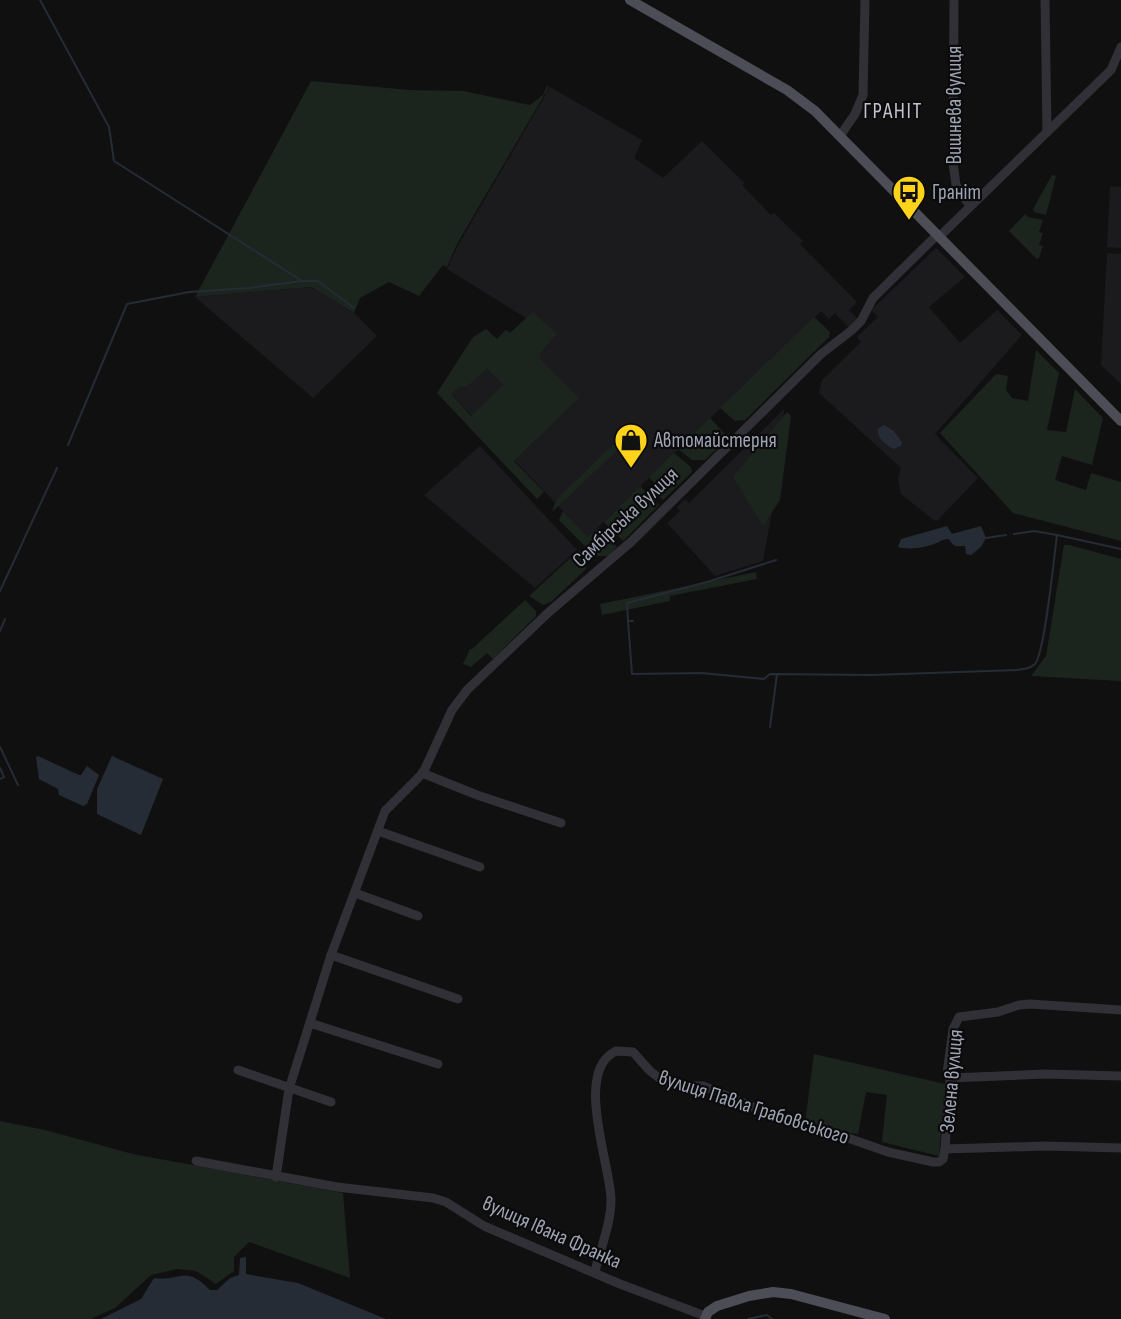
<svg xmlns="http://www.w3.org/2000/svg" width="1121" height="1319" font-family="'Sofia Sans Condensed',sans-serif">
<style>
.built{fill:#1b1b1e}
.green{fill:#1c241e;fill-rule:evenodd}
.water{fill:#252c35}
.lines{fill:none;stroke-linecap:round;stroke-linejoin:round}
.stream{stroke:#252c35;stroke-width:2}
.minor{stroke:#303036;stroke-width:9}
.major{stroke:#4c4d56;stroke-width:10}
.labels{text-anchor:middle;stroke-width:4.5;stroke-linejoin:round;paint-order:stroke}
.street-label{font-size:21px;fill:#9fa3b3;stroke:#0b0b0c}
.poi-label{font-size:21px;fill:#9fa3b3;stroke:#0b0b0c;text-anchor:start}
.neighbourhood-label{font-size:22px;letter-spacing:1.5px;fill:#c1c2cf;stroke:#0b0b0c}
</style>
<rect width="100%" height="100%" fill="#101011"/>
<g class="built">
<polygon points="550,87 642,140 634,158 663,178 702,141 744,183 742,185 771,215 774,213 803,241 800,244 857,302 849,310 858,319 849,328 835,313 829,319 821,311 588,537 446,389 506,330 510,333 526,318 447,269 458,245"/>
<polygon points="1110,186 1121,187 1121,248 1107,247"/>
<polygon points="936,248 965,277 929,307 960,343 997,310 1022,335 935,434 978,478 938,520 935,521 901,494 898,479 901,468 819,393 822,380 861,342 857,337 878,317 871,310"/>
<polygon points="1107,253 1121,254 1121,384 1101,365"/>
<polygon points="311,287 354,313 377,336 313,398 195,297"/>
<polygon points="784,409 778,479 763,561 715,576 667,523 680,511 677,507 685,499 689,503"/>
<polygon points="480,446 577,550 535,588 424,495"/>
</g>
<g class="green">
<polygon points="311,81 410,90 463,91 530,105 543,95 547,86 549,87 457,244 447,267 443,265 419,296 389,282 360,298 354,313 311,287 195,297"/>
<polygon points="1052,175 1056,176 1046,215 1034,212 1033,209"/>
<polygon points="1025,214 1028,217 1043,220 1039,232 1043,233 1039,245 1043,246 1039,258 1037,259 1009,231"/>
<path d="M533 312 557 334 541 352 539 358 579 398 514 461 544 492 537 499 437 393 473 337 486 329 497 339 506 330 510 333ZM487 368 503 385 471 416 451 394 459 386 467 387Z"/>
<polygon points="814,317 830,332 829,337 745,420 735,421 720,408"/>
<polygon points="1036,350 1059,373 1047,430 1066,432 1075,389 1103,418 1092,465 1062,456 1055,480 1086,490 1091,473 1121,482 1121,541 1013,513 940,433 996,374 1008,376 1006,390 1012,398 1028,401"/>
<polygon points="787,412 791,416 780,500 763,526 733,477"/>
<polygon points="710,418 726,435 729,433 731,435 705,460 692,460 678,449"/>
<polygon points="620,438 625,443 552,512 555,503 562,494"/>
<polygon points="674,453 691,467 692,472 663,500 659,496 663,492 649,477"/>
<polygon points="640,486 659,505 623,541 604,522"/>
<polygon points="563,511 588,537 598,528 617,547 608,556 598,556 592,553 559,520"/>
<polygon points="1064,545 1069,545 1121,559 1121,681 1031,676 1046,656"/>
<polygon points="579,550 587,561 586,569 551,602 543,605 529,596"/>
<polygon points="756,572 757,579 670,596 670,601 602,615 600,604"/>
<polygon points="525,600 536,611 536,616 493,659 487,653 471,667 463,664 470,649 472,649"/>
<polygon points="814,1054 945,1084 939,1156 882,1142 887,1095 866,1092 858,1134 827,1130 805,1123"/>
<polygon points="0,1121 45,1130 133,1154 343,1193 350,1278 249,1242 234,1257 234,1271 216,1284 196,1271 177,1269 151,1275 115,1308 91,1319 0,1319"/>
</g>
<g class="water">
<path d="M884 425 893 430 902 442 901 446 893 449C885 444 877 439 878 429Z"/>
<path d="M947 526 952 534 981 526 986 538 981 547 971 555 966 554 965 546C956 546 954 548 949 539 942 539 940 542 934 544 924 548 908 550 898 547L901 539Z"/>
<polygon points="38,756 79,775 81,775 87,766 99,775 87,804 83,806 59,795 58,789 39,779 36,757"/>
<polygon points="112,756 163,779 141,835 97,814 97,789"/>
<path d="M246 1257V1274L298 1283 386 1319H101L141 1299 154 1278C182 1282 184 1264 210 1290H217L230 1278 239 1275 240 1258Z"/>
</g>
<g class="lines">
<g class="stream">
<polyline points="40,0 109,127 114,161 302,281 318,281 354,308"/>
<polyline points="68,445 127,304 189,292 249,288 302,281"/>
<polyline points="1014,534 1034,531 1057,535"/>
<polyline points="986,538 1006,535"/>
<polyline points="0,591 57,468"/>
<polyline points="628,621 627,603 707,582 776,560"/>
<path d="M633 621H628L632 674 702 673 764 679 770 674 872 675 1017 670C1023 669 1030 669 1035 664 1045 652 1054 557 1057 535L1121 549"/>
<polyline points="0,631 5,619"/>
<polyline points="770,727 777,674"/>
<polyline points="0,747 18,785"/>
<polyline points="0,768 4,777 0,779"/>
<polyline points="748,1319 767,1315 772,1319"/>
</g>
<g class="minor">
<polyline points="954,0 953,163 956,185 970,206"/>
<polyline points="1045,0 1047,132"/>
<polyline points="840,136 855,114 863,95 865,0"/>
<polyline points="939,237 1111,70 1121,47"/>
<polyline points="422,773 477,795 561,823"/>
<polyline points="378,831 480,867"/>
<polyline points="355,893 418,916"/>
<polyline points="331,955 458,999"/>
<polyline points="310,1023 438,1064"/>
<polyline points="238,1070 331,1102"/>
<polyline points="950,1078 1045,1074 1121,1076"/>
<polyline points="945,1149 950,1078 947,1073 953,1029 959,1017 998,1012 1019,1005 1030,1004 1121,1010"/>
<polyline points="196,1161 337,1187 433,1198 446,1202 484,1226 620,1284 705,1316"/>
<polyline points="276,1177 289,1089 331,955 385,811 423,773 452,710 467,690 549,612 631,542 821,354 852,330 861,321 873,298 937,235"/>
<path d="M595 1272C600 1249 611 1224 611 1200 611 1166 573 1071 616 1051L633 1052 650 1071 663 1081 682 1086H703L762 1111 825 1134 848 1138 888 1152 933 1162H939L943 1159 945 1149 1046 1146 1121 1148"/>
</g>
<g class="major">
<polyline points="630,0 787,90 815,111 1121,421"/>
<polyline points="705,1319 708,1312 717,1306 749,1296 773,1292 791,1294 885,1319"/>
</g>
</g>
<defs>
<g id="bus-pin" transform="scale(1.725)"><path d="M0 17L-7.5 6A9.5 9.5 0 1 1 7.5 6Z" fill="#fed31a" stroke="#0b0b0c"/><path d="M-5-6H5V4H4V6H2V4H-2V6H-4V4H-5ZM-3.5-4V0h7V-4ZM-3.5 1.2v1.5H-2V1.2ZM2 1.2v1.5H3.5V1.2Z" fill="#111"/></g>
<g id="shop-pin" transform="scale(1.725)"><path d="M0 17L-7.5 6A9.5 9.5 0 1 1 7.5 6Z" fill="#fed31a" stroke="#0b0b0c"/><path d="M-5-2.5h2.3a2.7 3.5 0 0 1 5.4 0H5L5.5 6h-11ZM-1.5-2.5h3a1.5 2.3 0 0 0-3 0Z" fill="#111"/></g>
</defs>
<g fill-rule="evenodd">
<use href="#bus-pin" x="909" y="192"/>
<use href="#shop-pin" x="631" y="440"/>
</g>
<g class="labels">
<g class="street-label">
<text transform="translate(954 105) rotate(-90)" y="7">Вишнева вулиця</text>
<text transform="translate(625 517) rotate(-43)" y="7">Самбірська вулиця</text>
<text transform="translate(951 1081) rotate(-85)" y="7">Зелена вулиця</text>
<text transform="translate(754 1107) rotate(18)" y="7">вулиця Павла Грабовського</text>
<text transform="translate(552 1232) rotate(24)" y="7">вулиця Івана Франка</text>
</g>
<g class="poi-label">
<text x="932" y="199">Граніт</text>
<text x="654" y="447">Автомайстерня</text>
</g>
<g class="neighbourhood-label">
<text x="893" y="118">ГРАНІТ</text>
</g>
</g>
</svg>
